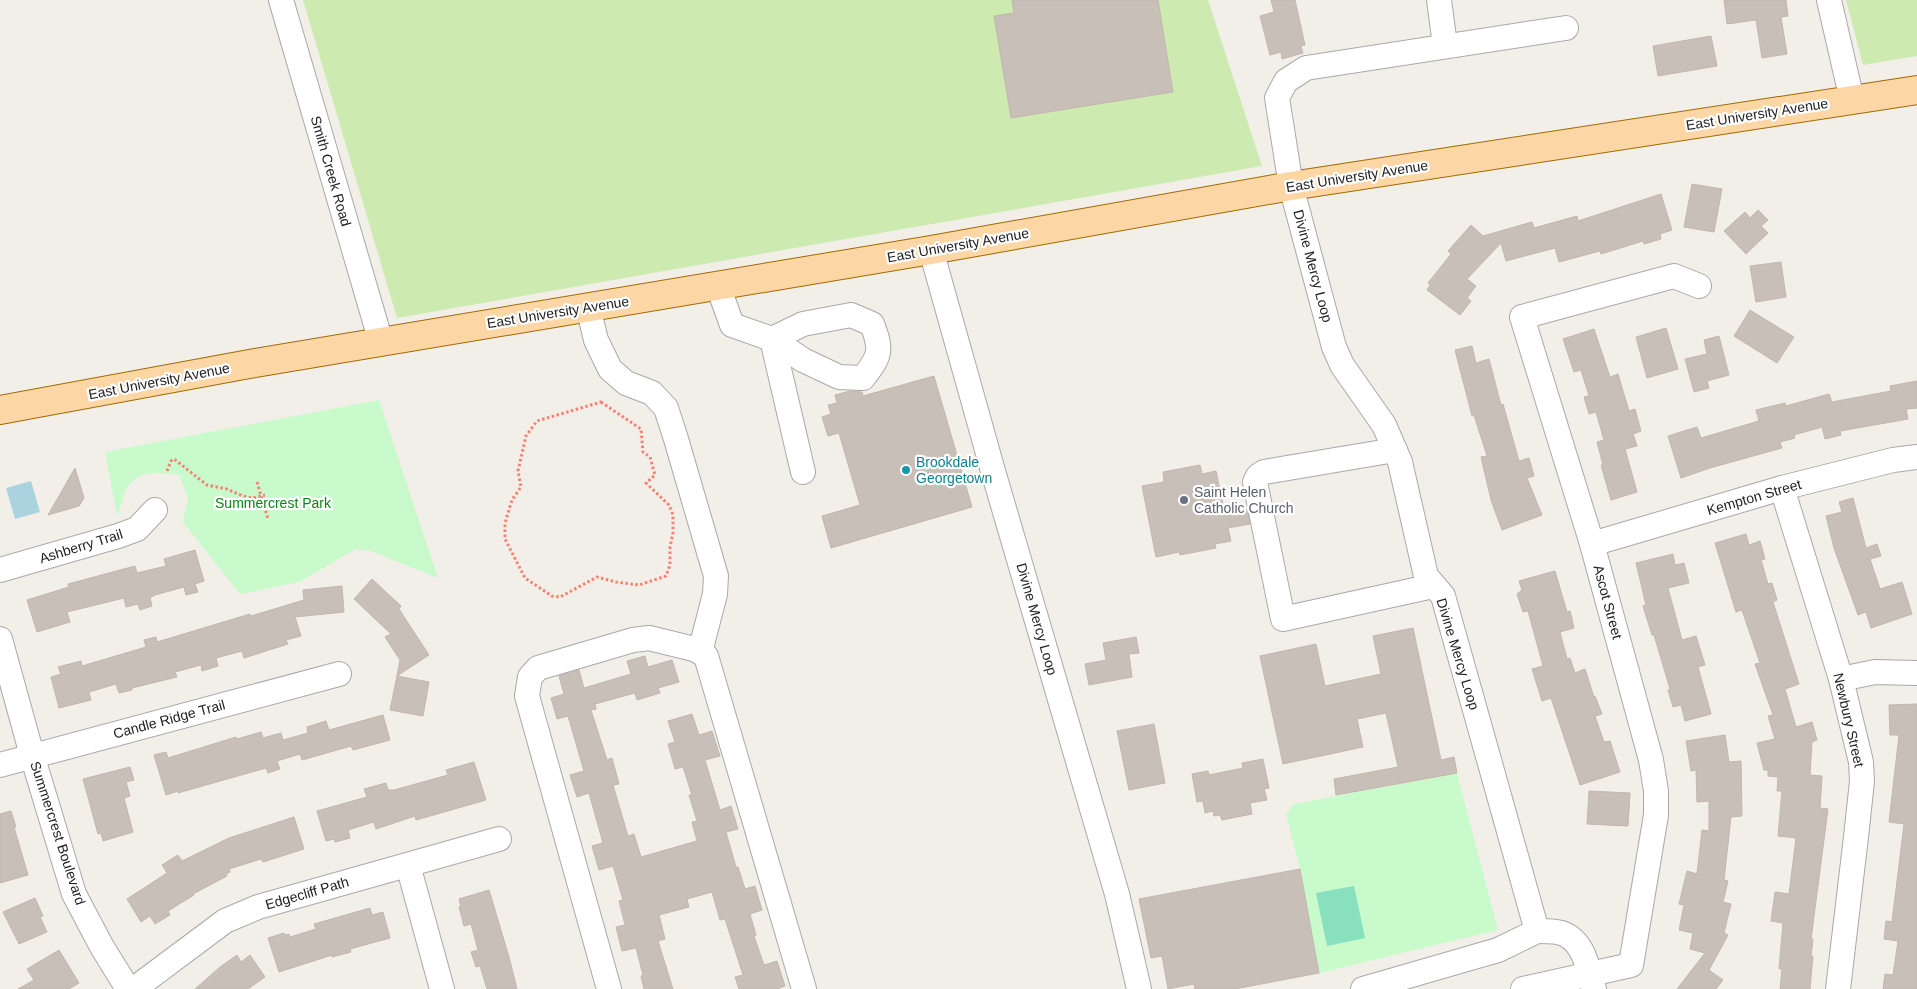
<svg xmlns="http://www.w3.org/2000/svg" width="1917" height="989" font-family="Helvetica,sans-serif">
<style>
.grass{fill:#cdebb0}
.park{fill:#c8facc}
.pitch{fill:#88e0be}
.water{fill:#aad3df}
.building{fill:#c7bfb8;stroke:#c4b6ab}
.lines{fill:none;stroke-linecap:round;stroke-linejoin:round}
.minor-casing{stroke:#a9a9a9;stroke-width:26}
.major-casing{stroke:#a06b00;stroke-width:30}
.path{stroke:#fa8072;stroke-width:3;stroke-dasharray:2.5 2.5;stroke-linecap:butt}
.minor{stroke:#fff;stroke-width:24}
.major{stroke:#fcd6a4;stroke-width:28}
.culture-dot{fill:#0f9aa8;stroke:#fff;stroke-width:2}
.worship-dot{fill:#6b7280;stroke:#fff;stroke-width:2}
.labels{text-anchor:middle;stroke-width:4.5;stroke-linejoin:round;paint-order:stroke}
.street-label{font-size:14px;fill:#222;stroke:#fff}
.culture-label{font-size:14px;fill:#0d838f;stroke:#fff;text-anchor:start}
.worship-label{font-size:14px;fill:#5b616d;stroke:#fff;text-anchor:start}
.park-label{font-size:14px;fill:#0c8416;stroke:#fff}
</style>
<rect width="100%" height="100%" fill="#f2efe9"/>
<g class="grass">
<polygon points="303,0 1208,0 1262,166 397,318"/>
<polygon points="1846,0 1917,0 1917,56 1863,65"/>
</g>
<g class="park">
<path d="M379 400 438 578 368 550 356 549 299 582 240 594 183 522 188 498 179 475C160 472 136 469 126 490 122 498 121 508 117 516L105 452Z"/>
<polygon points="1457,773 1498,930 1319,973 1300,869 1286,814 1294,804"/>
</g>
<polygon class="pitch" points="1354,886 1365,938 1327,946 1316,893"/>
<polygon class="water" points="31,481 40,512 15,519 6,488"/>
<g class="building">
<polygon points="1012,0 1158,0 1173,92 1011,118 994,16 1014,13"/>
<polygon points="1271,0 1295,0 1305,45 1301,46 1303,53 1282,59 1281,52 1270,55 1260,16 1274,12"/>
<polygon points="1724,0 1786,0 1788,16 1781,17 1787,54 1762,58 1756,20 1727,24"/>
<polygon points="1711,36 1717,66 1658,76 1653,46"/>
<polygon points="1692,184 1722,189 1714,232 1684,227"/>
<polygon points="1661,194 1672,230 1660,234 1661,239 1644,244 1643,241 1601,254 1600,251 1559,262 1555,248 1506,261 1501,243 1467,279 1476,286 1467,298 1471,301 1460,315 1427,290 1430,285 1428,283 1451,254 1448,251 1471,225 1483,236 1532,222 1534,228 1577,216 1578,221"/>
<polygon points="1758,210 1768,220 1761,226 1768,233 1746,254 1724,231 1745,212 1750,218"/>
<polygon points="1781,262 1786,297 1756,302 1750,266"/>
<polygon points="1750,310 1794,337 1777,363 1734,336"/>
<polygon points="1666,328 1678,369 1647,378 1636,337"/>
<polygon points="1594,329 1610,377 1618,374 1629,411 1635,409 1641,431 1633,434 1637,446 1625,449 1637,492 1611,500 1601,465 1603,465 1597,442 1604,440 1596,412 1589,414 1584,397 1589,396 1581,370 1574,372 1563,339"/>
<polygon points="1719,336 1729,375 1707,381 1709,388 1694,392 1685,359 1707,354 1704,340"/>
<polygon points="1472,346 1476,363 1489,359 1501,405 1503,404 1519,461 1529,458 1534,476 1527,478 1542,515 1502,530 1491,500 1481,457 1487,456 1474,415 1472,416 1455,350"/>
<polygon points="934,376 972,507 831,548 822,516 860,505 839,433 828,436 822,417 831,414 828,405 837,403 835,395 850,391 862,392 863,396"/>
<polygon points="1917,381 1917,408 1906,409 1908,419 1840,431 1841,435 1825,439 1822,427 1794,435 1795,438 1780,442 1782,448 1710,468 1681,478 1668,436 1697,427 1701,438 1759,421 1756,410 1785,403 1786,406 1829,394 1832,402 1891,391 1890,386"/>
<polygon points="1200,465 1202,474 1216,471 1225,514 1247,509 1250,524 1228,528 1231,541 1215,544 1216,548 1180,555 1179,552 1156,557 1142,486 1164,482 1163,472"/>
<polygon points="75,468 84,498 79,506 48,515"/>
<polygon points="1853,498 1866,548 1877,544 1881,556 1870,559 1880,589 1902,582 1912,614 1871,628 1866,612 1858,615 1834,548 1826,516 1842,512 1839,502"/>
<polygon points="1746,534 1749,545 1760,541 1765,559 1761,560 1768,584 1772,583 1777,600 1773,602 1799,684 1785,689 1796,727 1812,722 1817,740 1812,742 1810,775 1822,776 1820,808 1828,809 1811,939 1813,939 1811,956 1813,956 1810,989 1780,989 1782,969 1779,969 1783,923 1771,921 1775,892 1789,894 1796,838 1778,836 1782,791 1777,791 1778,777 1768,776 1768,770 1764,770 1757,743 1775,739 1768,716 1773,715 1755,664 1760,663 1742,610 1736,612 1715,543"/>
<polygon points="195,550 204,581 195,584 198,592 186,595 184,587 155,595 150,598 152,606 140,610 138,604 126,607 124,598 67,612 70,622 37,632 27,600 69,587 68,584 135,566 137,573 166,566 164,559"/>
<polygon points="1673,554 1675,565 1684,563 1689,583 1668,588 1682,640 1696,636 1705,665 1698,667 1711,714 1685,721 1681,705 1673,707 1668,690 1670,689 1654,635 1652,635 1643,606 1646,605 1636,563"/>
<polygon points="1555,571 1567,612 1570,611 1574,628 1560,632 1567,659 1570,658 1575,673 1585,669 1594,697 1595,696 1602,714 1595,716 1604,742 1610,741 1620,772 1580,785 1551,698 1542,701 1532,669 1543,666 1528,611 1523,612 1517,594 1522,590 1519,581"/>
<polygon points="372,579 401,606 399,609 429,655 397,676 400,660 385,637 391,634 354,599"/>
<polygon points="342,586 344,612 295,617 301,636 286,640 288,644 244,658 242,651 216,658 218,666 202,671 201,665 175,672 177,677 132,688 132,690 119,693 116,684 89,692 91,700 59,708 51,677 61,674 58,667 81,661 82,666 146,647 144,640 156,637 157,642 250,614 251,616 304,600 303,590"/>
<polygon points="1413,628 1441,760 1454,757 1457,773 1336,795 1334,779 1398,767 1386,713 1357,719 1363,747 1283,764 1260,656 1316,644 1325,686 1381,674 1373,636"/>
<polygon points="1136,637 1139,653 1129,654 1132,677 1089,685 1085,664 1106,660 1103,643"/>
<polygon points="645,656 648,667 672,660 679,682 658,688 660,693 637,700 635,693 595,704 596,709 591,710 607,760 612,758 619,784 613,785 628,836 634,834 641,857 697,841 692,822 697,821 689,795 692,795 683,767 675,769 668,744 675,742 668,721 692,714 699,735 712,731 720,756 705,760 720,810 731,806 738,829 726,832 736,867 738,867 745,889 755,886 762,910 750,914 756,935 754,936 764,965 777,961 785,986 777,989 739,989 735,977 743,975 725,919 720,920 712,892 687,899 689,907 659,915 665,939 658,941 673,989 644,989 641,976 643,975 636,948 622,951 616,927 625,925 619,901 623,900 613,866 599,870 592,846 603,843 589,793 577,797 570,775 584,771 568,716 557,719 551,698 564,694 559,676 579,670 584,688 631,674 627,661"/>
<polygon points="397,676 429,682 423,716 390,710"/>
<polygon points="1917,704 1917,989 1883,989 1885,974 1893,975 1898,941 1884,939 1886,921 1892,922 1904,824 1889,822 1899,735 1890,735 1889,705"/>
<polygon points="383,715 390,740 353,750 351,746 302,760 300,754 277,761 280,769 268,773 266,768 178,793 178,791 166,795 154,755 166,752 168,758 236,737 237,739 261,732 263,738 281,733 283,740 308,733 307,727 326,721 329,730"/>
<polygon points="1154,724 1165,783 1129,790 1117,731"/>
<polygon points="1725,735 1729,762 1741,761 1742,816 1731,817 1724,880 1728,881 1723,902 1731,904 1724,933 1728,935 1709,970 1723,980 1716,989 1677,989 1705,953 1690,949 1693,933 1679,930 1684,905 1679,904 1687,871 1697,874 1702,830 1709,831 1709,801 1697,802 1696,770 1691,771 1686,741"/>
<polygon points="1263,759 1269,788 1264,789 1267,800 1250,803 1252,814 1222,820 1220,815 1214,816 1213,811 1205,813 1203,801 1197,802 1192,774 1208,771 1209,775 1243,768 1242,763"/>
<polygon points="474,762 486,800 416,820 415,816 376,829 374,822 348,830 350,838 335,842 334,839 326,841 317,811 367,797 364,789 386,783 388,790 394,790 448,775 446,770"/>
<polygon points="130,767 134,780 126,782 130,796 124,798 133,832 103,841 101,833 98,834 83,779"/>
<polygon points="1589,791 1630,793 1628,826 1587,824"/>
<polygon points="11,811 16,827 14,827 28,875 0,883 0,814"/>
<polygon points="294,817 304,849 263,862 261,859 229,869 230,872 226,874 227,876 193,894 194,895 168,911 170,915 155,924 150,916 141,922 127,899 167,873 162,865 178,855 182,861 229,838"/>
<polygon points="1300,869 1319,973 1235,989 1195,989 1194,984 1168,989 1162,956 1151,958 1139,899"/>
<polygon points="489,890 509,957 517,989 487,989 480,966 476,967 471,952 478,950 471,924 464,926 459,907 461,907 459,899"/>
<polygon points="35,898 43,916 40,917 47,932 19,944 3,912"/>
<polygon points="370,908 372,915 383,912 390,938 350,949 351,952 332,957 332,955 279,972 268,938 284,933 285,935 289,934 290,937 316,929 314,924"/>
<polygon points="59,950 79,983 69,989 18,989 34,980 27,969"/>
<polygon points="237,955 241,962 250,955 265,977 248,989 195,989 220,967"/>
</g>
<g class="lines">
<g class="minor-casing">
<g id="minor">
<polyline points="281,0 381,342"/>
<polyline points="1439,0 1445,45"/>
<polyline points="1829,0 1852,100"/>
<polyline points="931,250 993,471 1117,894 1139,989"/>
<polyline points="718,286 732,325 772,339 803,472"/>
<polyline points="588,307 596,340 610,369 626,383 652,393 666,408 676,439 716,576 715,594 700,652"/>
<path d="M851 315 872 324C882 350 881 355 863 378L839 377 803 360 772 339 803 324Z"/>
<polyline points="1395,450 1264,472 1258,476 1255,482 1283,619 1433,586"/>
<polyline points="1782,488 1841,679 1861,762 1862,781 1856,837 1838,989"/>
<polyline points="1592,544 1782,488 1893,460 1917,457"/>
<polyline points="0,570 118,536 137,529 155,510"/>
<polyline points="0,639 32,755 74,894 102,947 128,989"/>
<polyline points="1841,679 1875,672 1917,673"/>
<polyline points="0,765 339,674"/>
<polyline points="408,865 442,989"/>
<path d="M1537 931C1543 931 1551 931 1557 932 1583 936 1588 968 1594 989"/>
<polyline points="134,989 225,921 258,907 499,839"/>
<polyline points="609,989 527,696 530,677 538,668 633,640 649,638 694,649 706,656 804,989"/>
<polyline points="1363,989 1498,950 1537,931 1443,596 1426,576 1400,462 1384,425 1342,365 1334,347 1291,186 1277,98 1286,81 1306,68 1566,28"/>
<polyline points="1523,989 1631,965 1656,815 1656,791 1651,760 1592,544 1522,317 1674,276 1699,286"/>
</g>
</g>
<g class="major-casing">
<polyline id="major" points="0,410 255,363 931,250 1291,186 1917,90"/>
</g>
<g class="path">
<polygon points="601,402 641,429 643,452 650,457 655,475 646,483 669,505 673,515 673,533 670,547 670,565 666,576 639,585 616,582 597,577 560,597 552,596 525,578 505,539 505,523 512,500 521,487 518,471 526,436 537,421"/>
<polyline points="167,471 171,461 174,459 207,485 227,489 243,496 253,498 265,495"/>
<polyline points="257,482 268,519"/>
</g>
<use href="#minor" class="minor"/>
<use href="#major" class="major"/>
</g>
<circle class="culture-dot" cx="906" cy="470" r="5"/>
<circle class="worship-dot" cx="1184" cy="500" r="5"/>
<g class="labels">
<g class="street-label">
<text transform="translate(1757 114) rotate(-9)" y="5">East University Avenue</text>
<text transform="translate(331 171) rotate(74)" y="5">Smith Creek Road</text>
<text transform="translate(1357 176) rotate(-9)" y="5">East University Avenue</text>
<text transform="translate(958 245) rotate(-10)" y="5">East University Avenue</text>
<text transform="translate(1313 266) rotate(75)" y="5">Divine Mercy Loop</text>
<text transform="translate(558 312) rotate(-9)" y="5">East University Avenue</text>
<text transform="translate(159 381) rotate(-11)" y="5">East University Avenue</text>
<text transform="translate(1754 497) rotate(-16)" y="5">Kempton Street</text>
<text transform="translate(81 546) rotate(-17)" y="5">Ashberry Trail</text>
<text transform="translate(1608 602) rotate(75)" y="5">Ascot Street</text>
<text transform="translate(1037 619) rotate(74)" y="5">Divine Mercy Loop</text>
<text transform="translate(1458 654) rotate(73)" y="5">Divine Mercy Loop</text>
<text transform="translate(169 719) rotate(-15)" y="5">Candle Ridge Trail</text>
<text transform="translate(1849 720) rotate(77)" y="5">Newbury Street</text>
<text transform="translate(58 833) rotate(72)" y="5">Summercrest Boulevard</text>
<text transform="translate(307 893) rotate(-16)" y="5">Edgecliff Path</text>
</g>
<g class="culture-label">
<text x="916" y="467">Brookdale<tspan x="916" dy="16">Georgetown</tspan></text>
</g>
<g class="worship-label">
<text x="1194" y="497">Saint Helen<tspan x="1194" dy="16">Catholic Church</tspan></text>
</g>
<g class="park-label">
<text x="273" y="508">Summercrest Park</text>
</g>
</g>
</svg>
